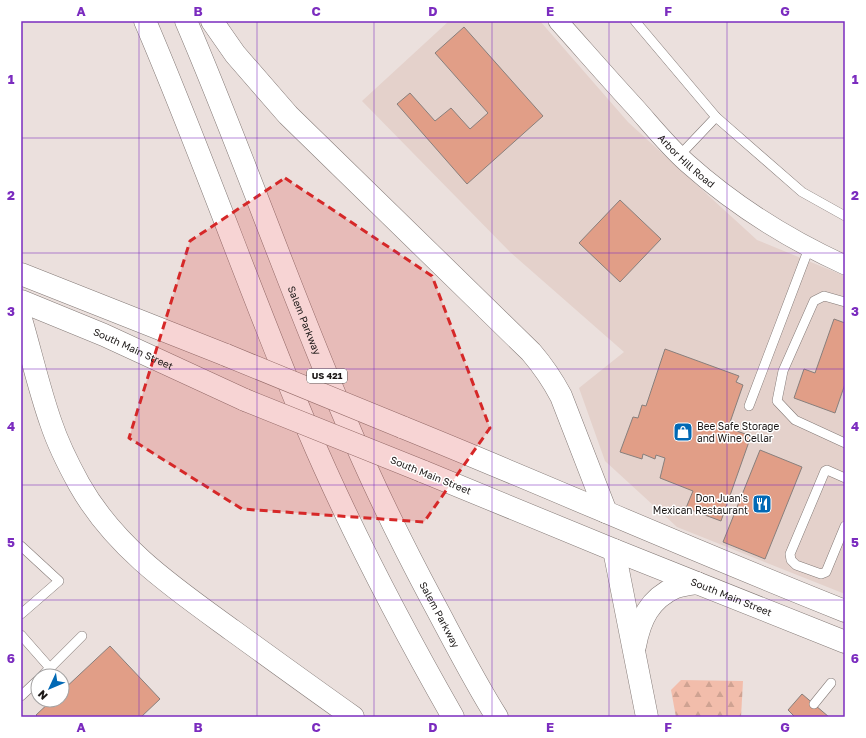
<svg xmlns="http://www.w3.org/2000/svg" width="866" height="738" font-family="'Golos Text',sans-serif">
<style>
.built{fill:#e4d1cb}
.forest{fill:url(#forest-firs)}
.building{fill:#e19e87;stroke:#887f7c}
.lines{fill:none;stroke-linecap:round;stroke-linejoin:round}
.service-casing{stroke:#847a77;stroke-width:10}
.minor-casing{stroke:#847a77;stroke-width:20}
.primary-casing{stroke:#847a77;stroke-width:23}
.motorway-casing{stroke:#847a77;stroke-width:23}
.service{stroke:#fff;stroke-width:9}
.minor{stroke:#fff;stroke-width:19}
.primary{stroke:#fff;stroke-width:22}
.motorway{stroke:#fff;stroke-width:22}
.primary-bridge-casing{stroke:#847a77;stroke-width:23;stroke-linecap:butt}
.primary-bridge{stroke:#fff;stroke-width:22}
.marked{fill:#d62828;fill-opacity:0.2;stroke:#d62828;stroke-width:3;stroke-dasharray:8 5;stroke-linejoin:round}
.grid{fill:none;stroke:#7b2cbf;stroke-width:1;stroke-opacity:0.55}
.labels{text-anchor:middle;stroke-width:3;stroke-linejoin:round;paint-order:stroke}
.shield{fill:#fff;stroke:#5f5d5c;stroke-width:1}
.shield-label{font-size:9px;font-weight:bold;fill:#1b1716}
.street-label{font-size:10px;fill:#1b1716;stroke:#fff}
.poi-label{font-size:10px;fill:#1b1716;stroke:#fff;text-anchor:start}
.neatline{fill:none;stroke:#7b2cbf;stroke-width:1.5}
.grid-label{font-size:13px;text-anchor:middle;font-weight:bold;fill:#7b2cbf}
</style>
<defs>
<pattern id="forest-firs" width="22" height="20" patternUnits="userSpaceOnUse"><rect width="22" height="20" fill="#f2bdab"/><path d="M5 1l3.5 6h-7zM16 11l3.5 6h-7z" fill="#cfa292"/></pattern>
</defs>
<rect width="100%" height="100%" fill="#ebe0dd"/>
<polygon class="built" points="449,21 540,21 628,122 757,240 845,276 845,594 677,527 605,461 579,388 624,352 510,252 362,101"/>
<polygon class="forest" points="681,680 743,681 741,717 676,717 671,690"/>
<g class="building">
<polygon points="464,27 543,116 467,184 397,104 410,93 435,121 451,108 470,129 488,113 435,53"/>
<polygon points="620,200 661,239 620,282 579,243"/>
<polygon points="834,319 845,323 845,384 835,413 794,398 804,369 815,373"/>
<polygon points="665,349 739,376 736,382 743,385 728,428 751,436 721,521 686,508 693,491 660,478 665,458 656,455 655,459 643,454 642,459 620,452 633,417 638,418 642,405 646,406"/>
<polygon points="760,450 802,467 765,559 723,542"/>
<polygon points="110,646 160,699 141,717 38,717 36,715 52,700 62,700 62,691"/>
<polygon points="802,694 829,717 795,717 788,710"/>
</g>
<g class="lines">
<g class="service-casing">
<g id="service">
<polyline points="635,21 716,117 802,192 845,216"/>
<polyline points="679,156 716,117"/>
<polyline points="845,302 824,296 814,301 783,371 777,401 795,420 845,443"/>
<polyline points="749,406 809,248"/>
<polyline points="845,478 827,470 825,471 790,554 791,560 796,565 821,574 826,572 845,526"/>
<polyline points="21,546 59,581 21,614"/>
<polyline points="21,635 50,668"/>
<polyline points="42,676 82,636"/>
<polyline points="21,696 38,680"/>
<polyline points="814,704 831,683"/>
</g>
</g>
<g class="minor-casing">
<g id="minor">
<path id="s1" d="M558 21C584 50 609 79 635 107 652 126 668 146 687 163 734 205 788 239 845 265"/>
</g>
</g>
<g class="primary-casing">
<g id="primary">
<polyline points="21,274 226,355"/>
<path id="s2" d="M21 301 104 335 245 400"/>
<path d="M402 427C550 487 696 552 845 611"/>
<path id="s3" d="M422 471 614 550 845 642"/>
</g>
</g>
<g class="motorway-casing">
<g id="motorway">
<path d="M145 21C203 156 251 295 308 430 350 529 400 624 453 717"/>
<path id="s4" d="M186 21C242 151 288 286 344 416 370 479 400 540 432 600 453 639 473 679 497 717"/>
<path d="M212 21 235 54 288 115 531 352C543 366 552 379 561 396L606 512"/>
<path d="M21 319C31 353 39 389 51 423 58 444 68 464 79 484 115 548 174 588 232 630 272 659 312 688 353 717"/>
<polyline points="614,550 647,717"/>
<path d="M635 646C640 620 649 599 676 587 682 585 690 584 697 583"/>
</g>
</g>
<use href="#service" class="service"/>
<use href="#minor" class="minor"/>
<use href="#primary" class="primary"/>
<use href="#motorway" class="motorway"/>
<g class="primary-bridge-casing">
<g id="primary-bridge">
<polyline points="226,355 402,427"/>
<polyline points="245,400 422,471"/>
</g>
</g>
<use href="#primary-bridge" class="primary-bridge"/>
</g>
<path class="marked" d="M285 178 432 276 490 428 424 522 242 509 129 438 190 241Z"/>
<path class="grid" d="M139 21V717M257 21V717M374 21V717M492 21V717M609 21V717M727 21V717M21 138H845M21 253H845M21 369H845M21 485H845M21 600H845"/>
<defs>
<g id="shop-square" transform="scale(1)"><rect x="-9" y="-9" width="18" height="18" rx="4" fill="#0269b5" stroke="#fff"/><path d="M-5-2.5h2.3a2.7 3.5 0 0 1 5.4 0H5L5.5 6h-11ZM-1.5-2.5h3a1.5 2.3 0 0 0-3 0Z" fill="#fff"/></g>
<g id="restaurant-square" transform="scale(1)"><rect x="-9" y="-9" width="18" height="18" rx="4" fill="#0269b5" stroke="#fff"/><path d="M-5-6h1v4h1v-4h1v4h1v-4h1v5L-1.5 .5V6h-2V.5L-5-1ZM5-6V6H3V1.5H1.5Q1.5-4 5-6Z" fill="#fff"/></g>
</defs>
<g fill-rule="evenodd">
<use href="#shop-square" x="683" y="432"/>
<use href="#restaurant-square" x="762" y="504"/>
</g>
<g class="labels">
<rect class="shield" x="307" y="369" width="40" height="14" rx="3"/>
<g class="shield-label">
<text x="327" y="379">US 421</text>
</g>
<g class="street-label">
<text dy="4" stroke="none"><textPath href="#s1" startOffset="190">Arbor Hill Road</textPath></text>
<text dy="4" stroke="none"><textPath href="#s4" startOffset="322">Salem Parkway</textPath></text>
<text dy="4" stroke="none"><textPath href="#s2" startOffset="122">South Main Street</textPath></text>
<text transform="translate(431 475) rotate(22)" y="4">South Main Street</text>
<text dy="4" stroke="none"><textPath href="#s3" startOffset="334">South Main Street</textPath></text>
<text dy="4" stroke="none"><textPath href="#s4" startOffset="646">Salem Parkway</textPath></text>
</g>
<g class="poi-label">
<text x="697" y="430">Bee Safe Storage<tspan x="697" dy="12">and Wine Cellar</tspan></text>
<text x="748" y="502" text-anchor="end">Don Juan's<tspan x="748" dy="12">Mexican Restaurant</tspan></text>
</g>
</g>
<rect width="866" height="738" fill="none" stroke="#ffffff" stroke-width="44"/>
<g transform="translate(50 688) rotate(226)"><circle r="19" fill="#ffffff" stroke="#a4a2a2"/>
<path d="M0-3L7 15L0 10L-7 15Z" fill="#0269b5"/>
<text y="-6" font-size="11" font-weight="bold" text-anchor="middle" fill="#1b1716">N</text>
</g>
<rect x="22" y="22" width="822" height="694" class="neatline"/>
<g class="grid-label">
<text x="81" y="16">A</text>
<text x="198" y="16">B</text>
<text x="316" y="16">C</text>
<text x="433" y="16">D</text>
<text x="550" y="16">E</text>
<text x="668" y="16">F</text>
<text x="785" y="16">G</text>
<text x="11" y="84">1</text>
<text x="855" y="84">1</text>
<text x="11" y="200">2</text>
<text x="855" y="200">2</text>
<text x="11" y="316">3</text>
<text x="855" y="316">3</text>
<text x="11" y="431">4</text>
<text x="855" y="431">4</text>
<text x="11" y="547">5</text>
<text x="855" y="547">5</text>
<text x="11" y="663">6</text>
<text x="855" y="663">6</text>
<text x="81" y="732">A</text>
<text x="198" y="732">B</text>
<text x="316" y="732">C</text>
<text x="433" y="732">D</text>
<text x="550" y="732">E</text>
<text x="668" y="732">F</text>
<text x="785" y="732">G</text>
</g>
</svg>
